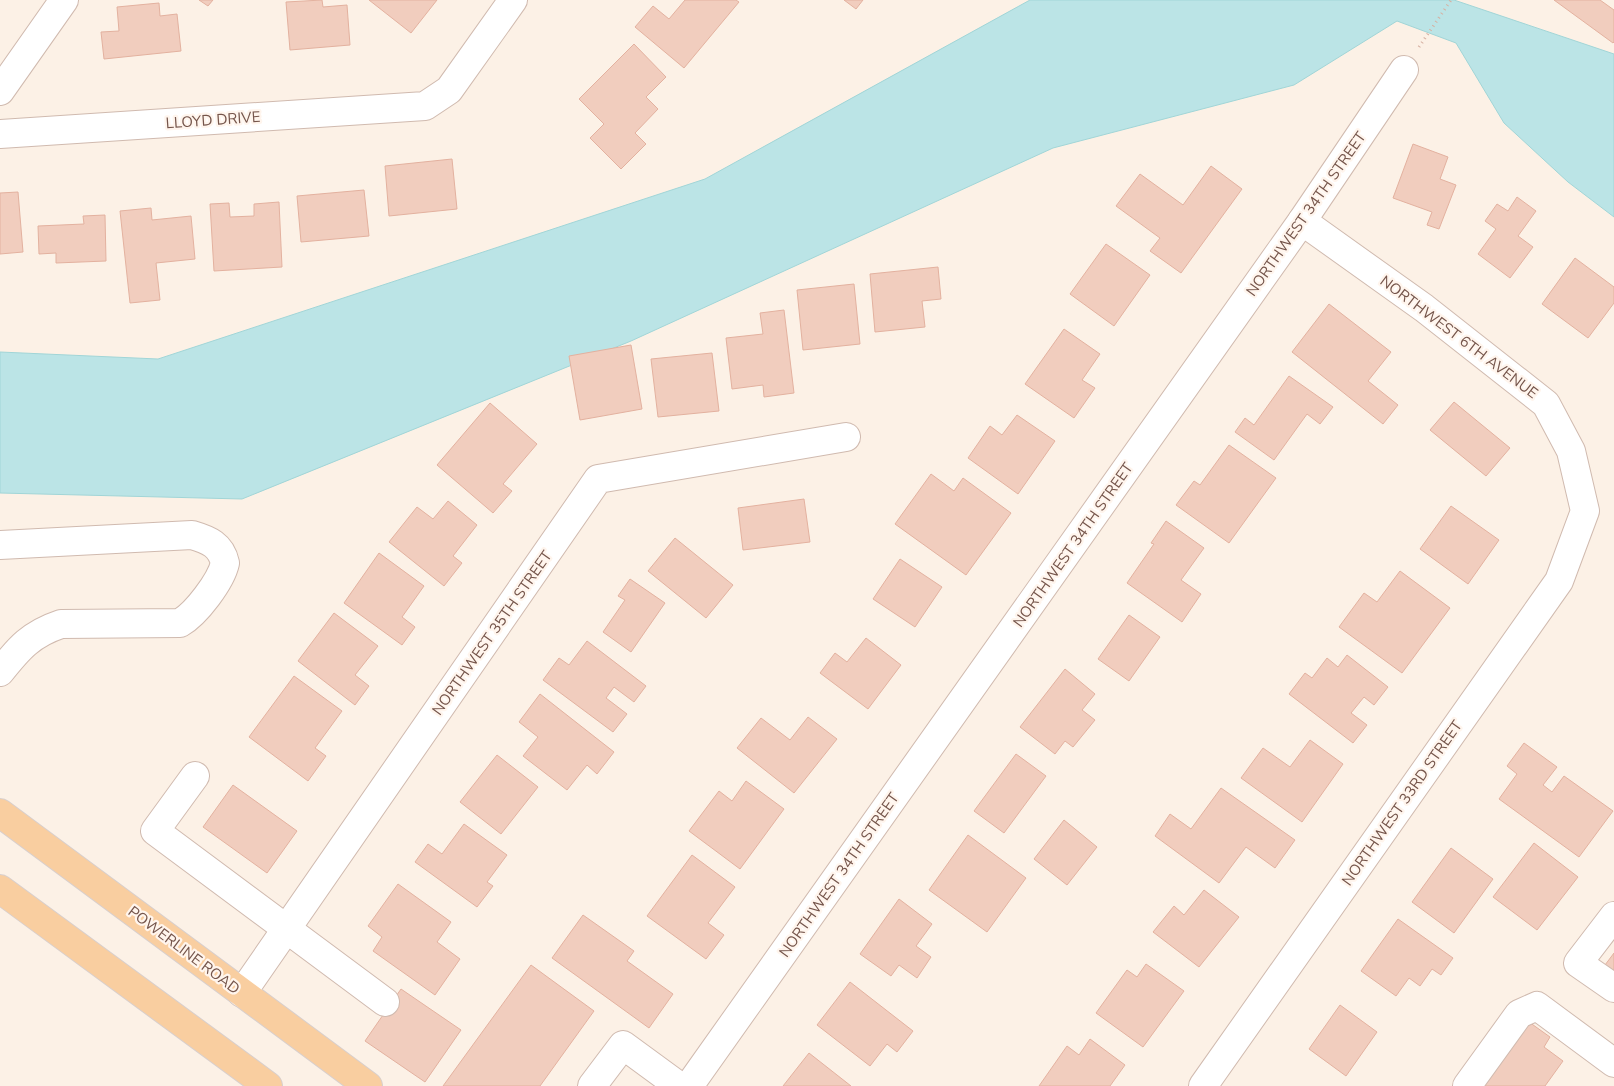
<svg xmlns="http://www.w3.org/2000/svg" width="1614" height="1086" font-family="'Nunito Sans',sans-serif">
<style>
.water{fill:#bbe4e6;stroke:#a1d5d7}
.building{fill:#f1cdbe;stroke:#e3b19f}
.lines{fill:none;stroke-linecap:round;stroke-linejoin:round}
.minor-casing{stroke:#d0baaf;stroke-width:30}
.major-casing{stroke:#d8cfcd;stroke-width:30}
.path{stroke:#d6b0a1;stroke-width:3;stroke-dasharray:1 4;stroke-linecap:butt}
.minor{stroke:#fff;stroke-width:28}
.major{stroke:#f9cea0;stroke-width:28}
.labels{text-anchor:middle;stroke-width:4.5;stroke-linejoin:round;paint-order:stroke}
.street-label{font-size:15px;fill:#75554b;stroke:#fff5ed}
</style>
<rect width="100%" height="100%" fill="#fcf1e6"/>
<polygon class="water" points="1030,0 1454,0 1614,54 1614,217 1568,182 1504,123 1456,43 1397,21 1294,85 1053,148 631,341 242,499 0,493 0,352 158,359 705,179"/>
<g class="building">
<polygon points="199,0 213,0 208,6"/>
<polygon points="322,0 323,7 347,5 350,45 290,50 286,2"/>
<polygon points="369,0 437,0 411,33"/>
<polygon points="685,0 736,0 739,2 684,68 635,27 653,6 669,19"/>
<polygon points="844,0 863,0 856,9"/>
<polygon points="1554,0 1600,0 1614,10 1614,42 1613,43"/>
<polygon points="159,3 160,16 177,14 181,51 104,59 101,32 119,31 117,7"/>
<polygon points="634,44 666,77 646,97 658,109 635,133 646,144 621,169 590,138 604,124 579,99"/>
<polygon points="1413,144 1448,157 1440,179 1456,185 1439,229 1427,225 1432,212 1393,198"/>
<polygon points="452,159 457,209 389,216 385,166"/>
<polygon points="1211,166 1242,189 1181,273 1150,251 1160,238 1116,206 1140,174 1183,205"/>
<polygon points="364,190 369,236 301,242 297,196"/>
<polygon points="18,192 23,252 0,254 0,193"/>
<polygon points="1517,197 1536,211 1518,236 1533,247 1510,278 1478,254 1496,229 1485,221 1497,204 1508,211"/>
<polygon points="279,202 282,267 214,271 210,204 229,203 230,217 254,216 254,204"/>
<polygon points="151,208 152,220 191,216 195,259 156,263 160,300 130,303 120,211"/>
<polygon points="105,215 106,261 56,263 56,253 39,254 38,226 84,224 83,216"/>
<polygon points="1106,244 1150,275 1114,326 1070,294"/>
<polygon points="1575,258 1614,287 1614,303 1588,338 1542,304"/>
<polygon points="938,267 941,299 922,301 925,327 875,332 870,274"/>
<polygon points="854,284 860,344 803,350 797,290"/>
<polygon points="1329,304 1391,352 1368,381 1398,405 1383,424 1292,352"/>
<polygon points="784,310 794,393 764,397 763,385 732,389 726,338 763,334 760,313"/>
<polygon points="1064,329 1100,354 1082,380 1095,388 1074,418 1025,384"/>
<polygon points="631,345 642,409 580,420 569,356"/>
<polygon points="712,353 719,411 658,417 651,359"/>
<polygon points="1289,376 1333,407 1320,424 1307,414 1274,460 1235,432 1245,418 1254,425"/>
<polygon points="1454,402 1510,448 1486,476 1430,430"/>
<polygon points="490,403 537,444 503,484 512,491 493,513 437,465"/>
<polygon points="1017,415 1055,441 1018,494 968,458 990,426 1002,435"/>
<polygon points="1229,445 1276,478 1229,543 1176,505 1194,481 1200,485"/>
<polygon points="931,474 954,491 963,478 1011,513 966,575 895,524"/>
<polygon points="804,499 810,542 743,550 738,508"/>
<polygon points="448,501 477,525 453,556 462,563 444,586 389,542 417,507 433,519"/>
<polygon points="1451,506 1499,540 1468,584 1420,549"/>
<polygon points="1166,521 1204,548 1181,580 1201,594 1182,622 1127,583 1154,544 1151,543"/>
<polygon points="675,538 733,585 706,618 648,571"/>
<polygon points="379,553 424,586 402,617 415,627 402,645 344,603"/>
<polygon points="900,559 942,587 915,627 873,599"/>
<polygon points="1400,571 1450,608 1402,673 1339,627 1364,593 1377,602"/>
<polygon points="630,579 665,603 631,652 603,632 625,600 618,596"/>
<polygon points="334,613 378,646 355,675 369,686 355,705 298,661"/>
<polygon points="1129,615 1160,637 1129,681 1098,659"/>
<polygon points="866,638 901,665 868,709 820,673 835,653 847,662"/>
<polygon points="587,641 646,686 634,702 614,687 606,698 627,714 613,732 543,680 559,658 569,665"/>
<polygon points="1347,655 1388,687 1374,705 1364,697 1351,713 1367,725 1353,743 1289,694 1305,673 1312,678 1327,658 1338,667"/>
<polygon points="1065,669 1095,694 1082,710 1095,720 1073,747 1065,741 1055,754 1020,727"/>
<polygon points="294,676 342,711 315,748 326,756 308,781 249,737"/>
<polygon points="540,694 614,752 597,774 587,765 567,790 523,756 538,737 519,722"/>
<polygon points="808,717 837,739 794,793 737,748 761,718 790,740"/>
<polygon points="1310,740 1343,764 1302,822 1241,778 1263,748 1290,767"/>
<polygon points="1524,743 1557,767 1543,785 1552,792 1564,776 1613,811 1579,857 1499,799 1517,774 1507,766"/>
<polygon points="1016,754 1046,776 1004,833 974,811"/>
<polygon points="497,755 538,787 501,834 460,802"/>
<polygon points="746,781 784,809 740,869 689,831 719,791 732,801"/>
<polygon points="233,785 297,831 267,873 203,827"/>
<polygon points="1221,788 1295,840 1275,868 1246,847 1219,883 1155,836 1170,814 1191,829"/>
<polygon points="1064,820 1097,847 1067,885 1034,859"/>
<polygon points="464,824 507,855 487,882 493,886 477,907 415,862 428,844 442,854"/>
<polygon points="968,835 1026,878 987,932 929,890"/>
<polygon points="1534,843 1578,877 1537,930 1493,897"/>
<polygon points="1451,848 1493,879 1454,933 1412,902"/>
<polygon points="692,855 735,887 708,923 724,935 706,959 647,916"/>
<polygon points="398,884 451,922 437,942 460,959 435,995 373,951 382,937 368,926"/>
<polygon points="1204,890 1239,917 1199,967 1153,932 1174,906 1184,915"/>
<polygon points="899,899 932,924 916,946 931,957 917,978 899,965 891,976 860,954"/>
<polygon points="583,915 634,951 627,961 673,994 649,1028 552,958"/>
<polygon points="1398,919 1453,958 1441,975 1432,969 1420,986 1409,978 1396,996 1361,971"/>
<polygon points="1614,953 1614,972 1605,965"/>
<polygon points="1146,964 1184,991 1143,1047 1096,1013 1127,970 1137,977"/>
<polygon points="531,965 594,1011 540,1086 443,1086"/>
<polygon points="850,982 913,1031 897,1052 887,1044 870,1066 817,1025"/>
<polygon points="401,989 461,1030 425,1082 365,1041"/>
<polygon points="1340,1005 1377,1032 1346,1076 1309,1049"/>
<polygon points="1529,1022 1550,1037 1544,1047 1563,1061 1545,1086 1482,1086"/>
<polygon points="1090,1039 1125,1065 1110,1086 1039,1086 1067,1046 1079,1055"/>
<polygon points="809,1053 851,1086 783,1086"/>
</g>
<g class="lines">
<g class="minor-casing">
<g id="minor">
<polyline points="0,91 64,0"/>
<polyline points="0,134 425,106 449,90 513,0"/>
<path d="M0 545 192 535C209 540 221 545 225 563 221 581 196 614 180 623L61 624C31 634 19 648 0 672"/>
<polyline points="195,776 155,831 385,1002"/>
<polyline points="1614,916 1578,963 1614,988"/>
<polyline points="242,993 598,479 846,437"/>
<polyline points="592,1086 623,1045 679,1086"/>
<polyline points="689,1086 1302,221 1404,70"/>
<polyline points="1203,1086 1559,581 1585,511 1571,451 1546,404 1424,308 1302,221"/>
<polyline points="1467,1086 1519,1014 1537,1006 1614,1063"/>
</g>
</g>
<g class="major-casing">
<g id="major">
<polyline points="0,813 368,1086"/>
<polyline points="0,889 268,1086"/>
</g>
</g>
<polyline class="path" points="1419,47 1451,0"/>
<use href="#minor" class="minor"/>
<use href="#major" class="major"/>
</g>
<g class="labels">
<g class="street-label">
<text transform="translate(213 120) rotate(-4)" y="5">LLOYD DRIVE</text>
<text transform="translate(1306 214) rotate(-55)" y="5">NORTHWEST 34TH STREET</text>
<text transform="translate(1459 337) rotate(37)" y="5">NORTHWEST 6TH AVENUE</text>
<text transform="translate(1073 545) rotate(-55)" y="5">NORTHWEST 34TH STREET</text>
<text transform="translate(492 633) rotate(-55)" y="5">NORTHWEST 35TH STREET</text>
<text transform="translate(1402 803) rotate(-55)" y="5">NORTHWEST 33RD STREET</text>
<text transform="translate(839 875) rotate(-55)" y="5">NORTHWEST 34TH STREET</text>
<text transform="translate(184 950) rotate(37)" y="5">POWERLINE ROAD</text>
</g>
</g>
</svg>
